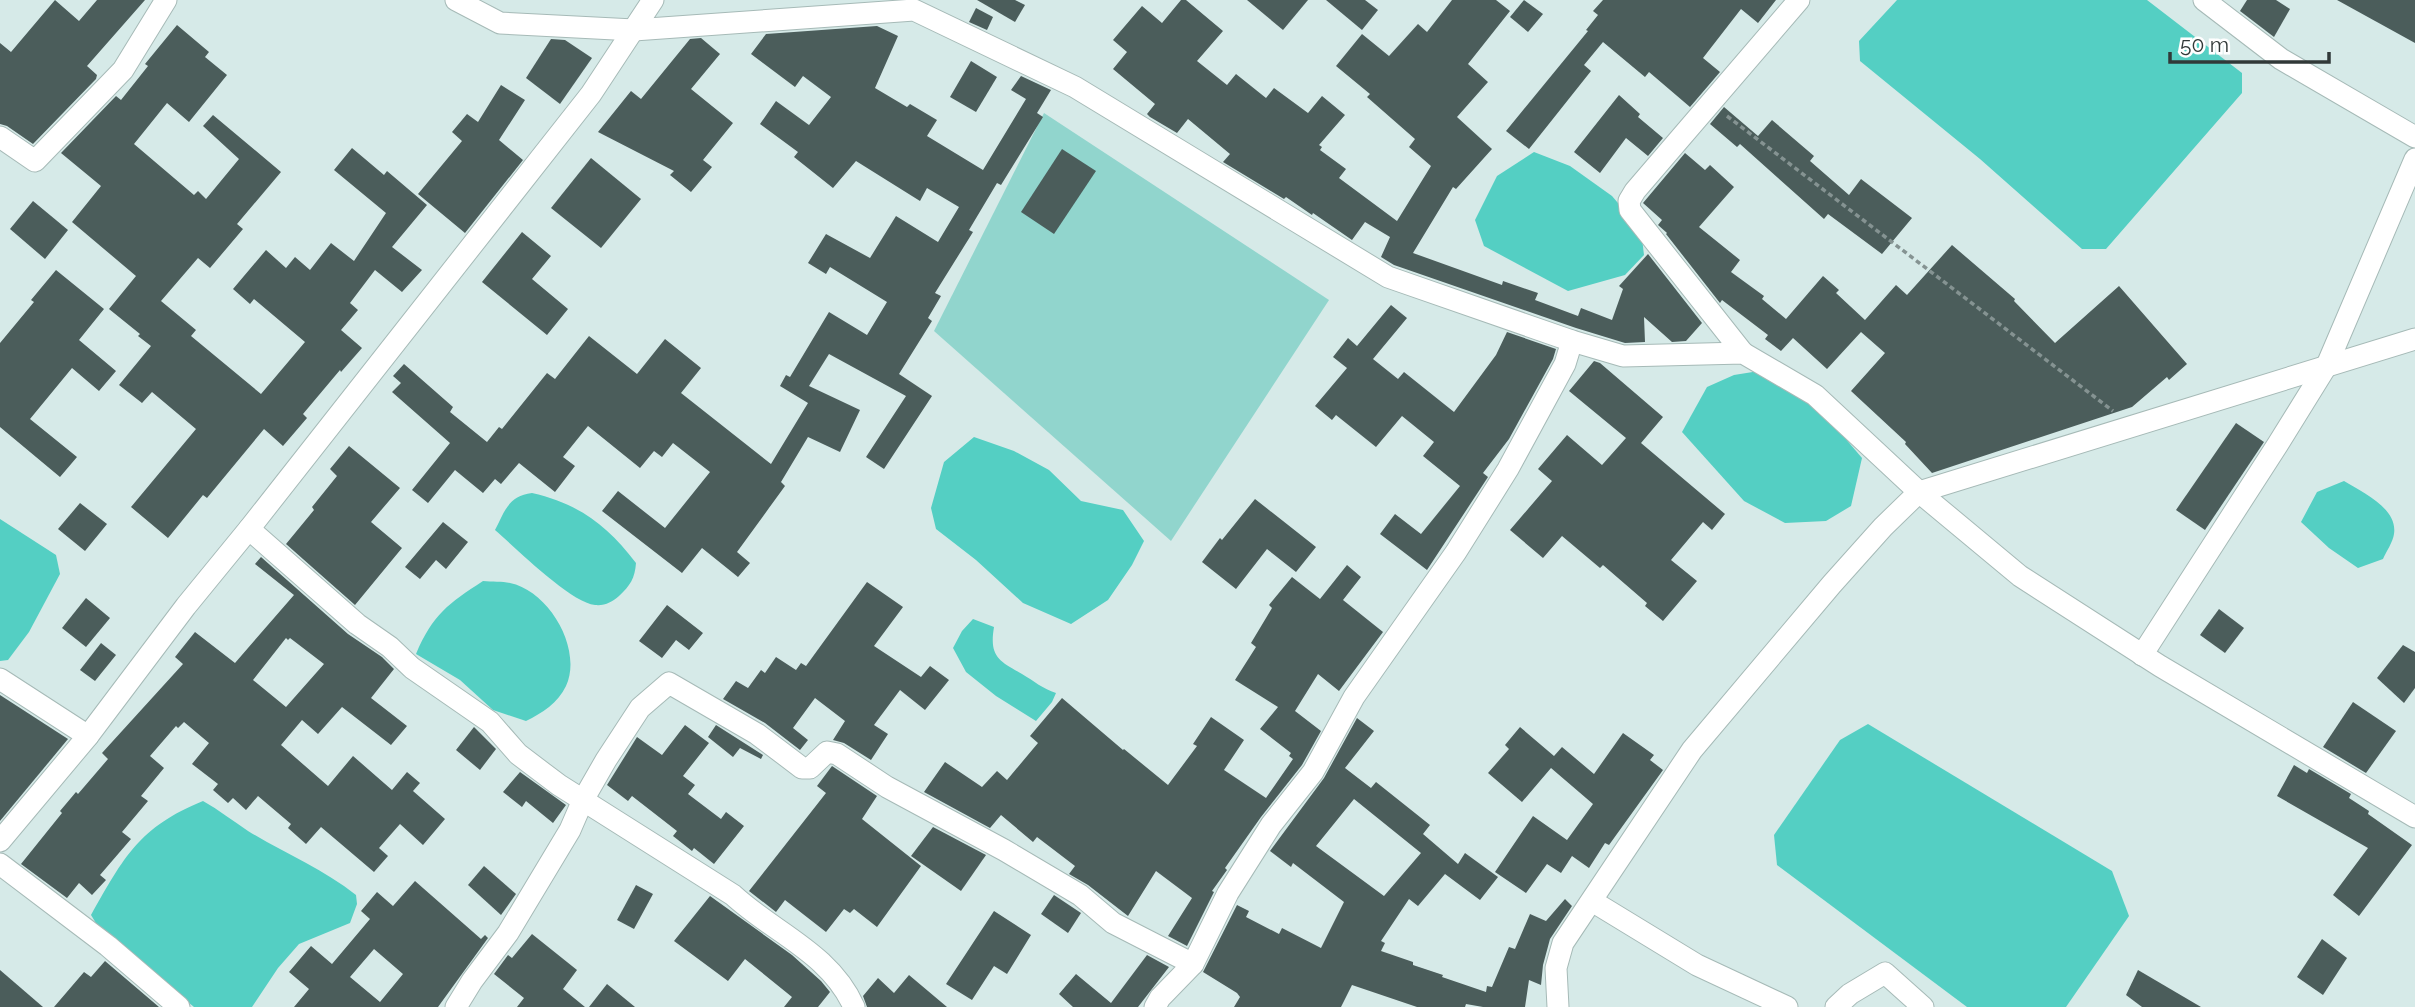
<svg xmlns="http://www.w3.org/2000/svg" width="2415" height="1007" font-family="Raleway,sans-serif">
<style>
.green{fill:#91d5cd}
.water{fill:#54cfc3}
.building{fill:#4b5d5b;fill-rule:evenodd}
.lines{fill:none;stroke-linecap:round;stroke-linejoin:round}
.minor-casing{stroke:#a6bab7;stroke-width:23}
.path{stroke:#859392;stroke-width:3.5;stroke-dasharray:5 3.5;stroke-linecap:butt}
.minor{stroke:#fff;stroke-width:21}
</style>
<rect width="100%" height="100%" fill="#d6eae8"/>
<polygon class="green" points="1044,113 1329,300 1171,541 934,331"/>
<g class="water">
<polygon points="1897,0 2147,0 2242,73 2242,93 2106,249 2082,249 1980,159 1860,61 1859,41"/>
<polygon points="1534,152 1570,166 1612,196 1641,230 1644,255 1625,275 1568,291 1484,246 1475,220 1497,176"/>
<polygon points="1759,371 1816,404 1862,458 1851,506 1826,521 1785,523 1744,501 1682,432 1707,387 1734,375"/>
<polygon points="974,437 1014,451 1049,470 1081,501 1123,510 1144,541 1132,565 1108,600 1071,624 1023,603 976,560 936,529 931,508 944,462"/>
<path d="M2344 481C2362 492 2398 508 2394 534 2393 542 2386 552 2383 559L2358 568 2329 548 2301 522 2317 492Z"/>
<path d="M532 493C579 504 607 525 636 563 635 578 630 586 619 596 612 602 605 606 595 605 570 602 516 548 495 530 505 511 508 496 532 493Z"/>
<polygon points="0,519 56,555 60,574 29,632 8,660 0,661"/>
<path d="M483 581C492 582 502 581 510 583 549 591 583 649 566 686 558 703 542 713 526 721L493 710 460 680 416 654C433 614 448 604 483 581Z"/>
<path d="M973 619 994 627C989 657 999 661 1022 674 1034 681 1043 689 1056 693L1052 702 1036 721 996 696 966 672 953 648 962 631Z"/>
<polygon points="1868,724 2112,871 2129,916 2066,1007 1967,1007 1777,865 1774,835 1840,740"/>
<path d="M203 801C219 810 233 821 248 831 284 853 323 869 356 895L357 904 350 923 299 944 278 968 252 1007H194L99 928 91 915C124 857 139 827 203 801Z"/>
</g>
<g class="building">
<polygon points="55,0 79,21 97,0 145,0 87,66 97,75 96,79 33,144 7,126 0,124 0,43 11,52"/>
<polygon points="977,0 1015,0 1025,5 1015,22"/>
<polygon points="1181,0 1186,0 1223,31 1197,61 1227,85 1236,74 1266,98 1274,88 1308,113 1322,96 1345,115 1319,145 1322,147 1320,150 1346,169 1339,178 1397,221 1431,166 1409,147 1415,139 1367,97 1370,94 1336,66 1362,34 1389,56 1418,24 1427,32 1452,0 1496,0 1510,11 1468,64 1488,82 1457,117 1492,149 1456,189 1453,187 1413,253 1502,285 1503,281 1538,293 1535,300 1578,316 1581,308 1612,320 1623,289 1619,286 1648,254 1702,323 1686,341 1672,342 1644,317 1645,342 1625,343 1576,328 1394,265 1381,257 1390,237 1365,222 1352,240 1313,213 1312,215 1286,197 1284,199 1223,162 1230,154 1188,119 1177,133 1150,117 1147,114 1155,104 1113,69 1127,52 1113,40 1142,6 1162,23"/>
<polygon points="1247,0 1308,0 1283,30"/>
<polygon points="1326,0 1365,0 1378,10 1362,30"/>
<polygon points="1524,0 1543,14 1528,32 1510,17"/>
<polygon points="1603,0 1776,0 1758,23 1741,9 1703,58 1720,72 1690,107 1649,72 1645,77 1603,42 1584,65 1591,71 1529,149 1506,131 1588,31 1586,30 1598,15 1593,11"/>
<polygon points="2247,0 2276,0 2290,9 2274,37 2240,11"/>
<polygon points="2337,0 2415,0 2415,43"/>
<polygon points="976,8 993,17 987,30 969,22"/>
<polygon points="177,25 209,52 205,57 227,75 189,122 167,103 134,144 194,195 198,191 206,199 239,159 203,126 213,115 281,172 237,224 243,229 210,268 198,258 161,301 196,330 191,336 261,394 305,342 254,299 250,304 233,289 266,250 286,268 295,257 310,270 331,243 354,261 386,213 334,170 352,148 384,175 387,171 427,205 392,247 422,270 402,292 375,270 350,303 358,310 341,330 362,348 341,372 340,370 303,414 307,418 283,446 264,429 207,498 203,495 168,538 131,507 196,429 152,392 142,403 119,385 151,346 138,336 140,334 109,309 136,276 72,222 101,186 61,153 116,96 121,100 148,66 145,64"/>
<polygon points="877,26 898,36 875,88 907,107 910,104 937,120 927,136 983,170 1026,99 1011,90 1021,76 1051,90 1037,113 1043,117 1001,185 997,183 969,230 973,232 935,293 941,296 928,318 932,321 899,374 932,396 884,469 866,457 906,396 829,354 809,386 860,410 840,452 808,437 781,482 785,486 737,552 750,563 738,577 702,548 682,573 602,511 618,491 665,528 710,472 673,443 662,457 654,451 640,468 588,426 563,457 575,466 555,492 519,463 501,484 495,479 483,493 455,470 428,503 412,490 450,443 392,392 401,383 393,376 404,364 453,407 450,412 487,442 499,427 502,429 547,373 555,379 589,336 637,374 665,339 701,368 681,393 771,464 808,403 780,386 786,375 790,377 829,312 867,335 887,302 830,267 826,274 808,263 826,234 870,258 896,216 938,242 959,207 927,188 920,201 856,161 833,188 794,157 798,152 760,124 776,101 809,125 831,97 803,76 795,87 751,54 766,34"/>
<polygon points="701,38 720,54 691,89 733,123 703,160 712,167 691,192 670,175 674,171 598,132 631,91 641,99 690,39"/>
<polygon points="551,39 565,40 592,58 560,104 526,78"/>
<polygon points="971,61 997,77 976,112 950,97"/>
<polygon points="501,85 525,100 499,140 523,160 465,233 418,194 462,141 452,132 467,114 478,122"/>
<polygon points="1619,95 1640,114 1638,117 1663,138 1648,156 1626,138 1600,173 1574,152"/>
<polygon points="1724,107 1758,136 1772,120 1814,156 1810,161 1849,195 1861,179 1912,218 1882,254 1828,214 1824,219 1740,144 1737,147 1710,124"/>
<polygon points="1062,149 1096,171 1054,234 1021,212"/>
<polygon points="1685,153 1705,170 1710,165 1734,187 1699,227 1740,260 1731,272 1764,296 1762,299 1786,319 1823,276 1839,290 1836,293 1865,320 1896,285 1907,295 1952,245 2015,299 2014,301 2055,343 2119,286 2187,364 2169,380 2167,377 2132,407 1932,473 1905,444 1906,442 1851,391 1885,353 1861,332 1827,369 1793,338 1781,351 1765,339 1768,335 1722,300 1720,303 1666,234 1667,233 1658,225 1662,220 1643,203"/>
<polygon points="591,158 641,199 601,248 551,208"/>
<polygon points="33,201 68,230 45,259 10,229"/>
<polygon points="522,232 551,256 532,279 568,309 547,335 482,282"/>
<polygon points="56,270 104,309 79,340 116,371 99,391 72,368 30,419 77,457 60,477 0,427 0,343 34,302 31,300"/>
<polygon points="1391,305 1407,318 1373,359 1398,379 1404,372 1454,412 1496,355 1507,332 1556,349 1553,359 1509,439 1483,473 1488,477 1427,570 1380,534 1395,514 1421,534 1460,486 1423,456 1434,442 1402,416 1376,447 1336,415 1332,420 1315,406 1347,368 1333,357 1348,338 1357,346"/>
<polygon points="1594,361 1600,363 1663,417 1641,443 1725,514 1712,530 1703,522 1671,560 1697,581 1663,621 1645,606 1647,603 1603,565 1600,568 1562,536 1543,558 1510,530 1552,481 1538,469 1567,435 1602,465 1626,438 1569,391"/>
<polygon points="2236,423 2264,442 2205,530 2176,510"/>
<polygon points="349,446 400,488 371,522 402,548 355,605 286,544 314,510 312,507 337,476 330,469"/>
<polygon points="1255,499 1316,547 1296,572 1267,549 1236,589 1202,562 1220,538 1222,540"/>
<polygon points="80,503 107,524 85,551 58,529"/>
<polygon points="443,522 468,542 446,569 436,560 420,579 405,567"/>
<path d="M261 557 348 634 382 657 394 669 371 698 407 726 391 745 342 707 318 734 302 720 281 745 328 786 353 756 392 790 407 772 420 783 413 791 445 819 423 845 400 824 379 848 388 856 374 872 321 827 306 844 288 828 291 824 258 796 246 810 233 798 228 803 213 790 218 784 192 764 209 743 184 722 178 728 176 726 150 756 164 768 141 796 148 801 122 832 131 839 100 875 106 880 92 895 79 883 67 898 21 864 62 813 60 811 76 792 78 794 108 759 102 753 183 664 175 657 195 632 235 663 294 595 255 564ZM286 638 288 640 290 638 324 664 286 707 253 680Z"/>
<polygon points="1347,565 1361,577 1343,600 1383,632 1339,691 1318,674 1295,711 1321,731 1302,765 1261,817 1225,868 1227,870 1212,891 1214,892 1187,946 1168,936 1192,898 1156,871 1128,916 1088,885 1069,874 1075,866 1037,837 1033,842 1001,815 990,828 924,792 945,762 982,787 997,771 1007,780 1038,743 1030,736 1062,698 1123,750 1124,749 1168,785 1197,746 1193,744 1211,717 1244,740 1224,770 1266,798 1293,759 1289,756 1291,753 1260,729 1278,707 1235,680 1256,647 1251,643 1272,608 1269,605 1292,577 1320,599"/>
<polygon points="867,582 903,607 874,646 921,677 930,666 949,680 925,710 900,690 874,725 888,734 871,760 844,743 833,740 845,721 815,698 793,728 808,740 800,750 765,723 723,699 736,681 748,688 761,670 765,673 776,657 796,670 801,663 806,666"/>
<polygon points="86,598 110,618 86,647 62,628"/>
<polygon points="667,605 703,633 689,650 676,640 662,658 639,641"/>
<polygon points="2219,609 2244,628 2225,653 2200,635"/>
<polygon points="101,643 116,655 95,681 80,670"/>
<polygon points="2403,645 2415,652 2415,688 2404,703 2377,678"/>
<polygon points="0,695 68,739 0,821"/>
<polygon points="2353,702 2396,731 2366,773 2323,747"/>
<path d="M1357 718 1374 731 1345 768 1371 788 1376 782 1430 825 1423 834 1458 864 1465 853 1498 877 1480 900 1445 874 1418 906 1409 899 1381 941 1385 943 1381 951 1413 962V965L1443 975 1442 977 1486 992 1487 986 1492 987 1509 947 1515 949 1530 914 1546 921 1565 899 1572 906 1550 939 1543 965 1541 985 1529 980 1525 1007H1483L1466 1004 1465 1007H1417L1352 985 1341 1007H1234L1240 997 1237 993 1203 972 1237 905 1249 911 1246 917 1279 934 1282 928 1321 948 1344 902 1293 863 1291 867 1270 851 1324 778ZM1354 799 1421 853 1384 896 1316 846Z"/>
<polygon points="685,725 709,743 683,776 695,785 688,794 721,819 726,812 744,826 714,864 694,848 692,851 673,836 677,831 632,796 628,801 607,785 637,737 662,755"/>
<polygon points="716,725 763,755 761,759 740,748 733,757 708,737"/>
<polygon points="474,727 496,749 480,770 456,750"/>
<polygon points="1520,727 1554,756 1562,747 1594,774 1623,733 1654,755 1650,760 1663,770 1609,845 1605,843 1589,868 1572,856 1561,873 1547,864 1526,893 1495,872 1533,816 1567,840 1593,804 1551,768 1522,802 1488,773 1509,749 1505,745"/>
<polygon points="2294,765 2307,773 2309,769 2351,794 2349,798 2369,811 2368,814 2412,845 2359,916 2333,895 2368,848 2277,796"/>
<polygon points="832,766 877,796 862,819 921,866 877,927 854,909 850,913 844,909 826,932 785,900 776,912 749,891 826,793 817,786"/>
<polygon points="520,772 566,805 553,823 526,801 522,807 503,792"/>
<polygon points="933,827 986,855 961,891 911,856"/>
<polygon points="484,866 516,894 501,915 468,885"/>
<path d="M415 881 481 939 485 935 488 938 438 1007H294L309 989 289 972 311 946 332 964 370 919 361 911 377 892 393 906ZM374 949 403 974 380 1002 350 977Z"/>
<polygon points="636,885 653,894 634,929 617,920"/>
<polygon points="1054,895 1081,913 1068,933 1041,914"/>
<polygon points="710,896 792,955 821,981 830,992 818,1007 784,1007 792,997 745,959 728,981 674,941"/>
<polygon points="994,911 1031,935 1007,974 994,966 972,1000 946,984"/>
<polygon points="532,934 577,970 563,989 585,1007 517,1007 524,998 494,974 508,955 512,958"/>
<polygon points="2322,939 2347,958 2323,995 2297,977"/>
<polygon points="1147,955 1169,967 1138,1007 1073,1007 1059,994 1076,974 1111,1003"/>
<polygon points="105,961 159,1007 54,1007 84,972 91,977"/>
<polygon points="0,970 43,1007 0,1007"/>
<polygon points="2138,970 2201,1007 2142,1007 2126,995"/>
<polygon points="909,975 947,1007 867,1007 863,996 878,978 894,993"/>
<polygon points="607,984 635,1007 589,1007"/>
</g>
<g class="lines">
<g class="minor-casing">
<g id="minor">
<polyline points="456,0 500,23 634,30 914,10 1075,87 1388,277 1572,341 1623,356 1743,353 1815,395 1919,492 2020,576 2160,666 2415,817"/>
<polyline points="2204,0 2281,59 2415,137"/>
<polyline points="0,137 35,161 123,70 166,0"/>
<polyline points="1743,353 1630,210 1629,201 1635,191 1799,0"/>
<path d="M249 529 357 624 390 647 412 668 490 722 518 754 559 785 733 895C774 933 830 953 854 1007"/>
<polyline points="2142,655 2278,444 2327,365 2415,159"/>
<polyline points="0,679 88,736"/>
<polyline points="0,841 88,736 186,606 249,529 591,94 653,0"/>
<polyline points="0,864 108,946 179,1007"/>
<polyline points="1592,901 1697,965 1787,1007"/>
<polyline points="456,1007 472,981 508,933 570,830 583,800 606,760 640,708 669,683 757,734 802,768 810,768 827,752 837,754 887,787 1004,850 1080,895 1113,923 1193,964 1228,893 1271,825 1313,772 1354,697 1456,552 1508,469 1565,364 1572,341"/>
<polyline points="1155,1007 1160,998 1193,964"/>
<polyline points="1558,1007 1556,968 1563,943 1692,750 1832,584 1883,527 1919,492 2415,339"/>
<polyline points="1836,1007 1850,994 1885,973 1923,1007"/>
</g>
</g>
<polyline class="path" points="1727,116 2113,411"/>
<use href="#minor" class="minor"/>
</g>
<path d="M2170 52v10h159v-10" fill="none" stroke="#313938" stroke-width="3.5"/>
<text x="2180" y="52" font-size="21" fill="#313938" stroke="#ffffff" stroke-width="5" paint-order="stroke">50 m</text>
</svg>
